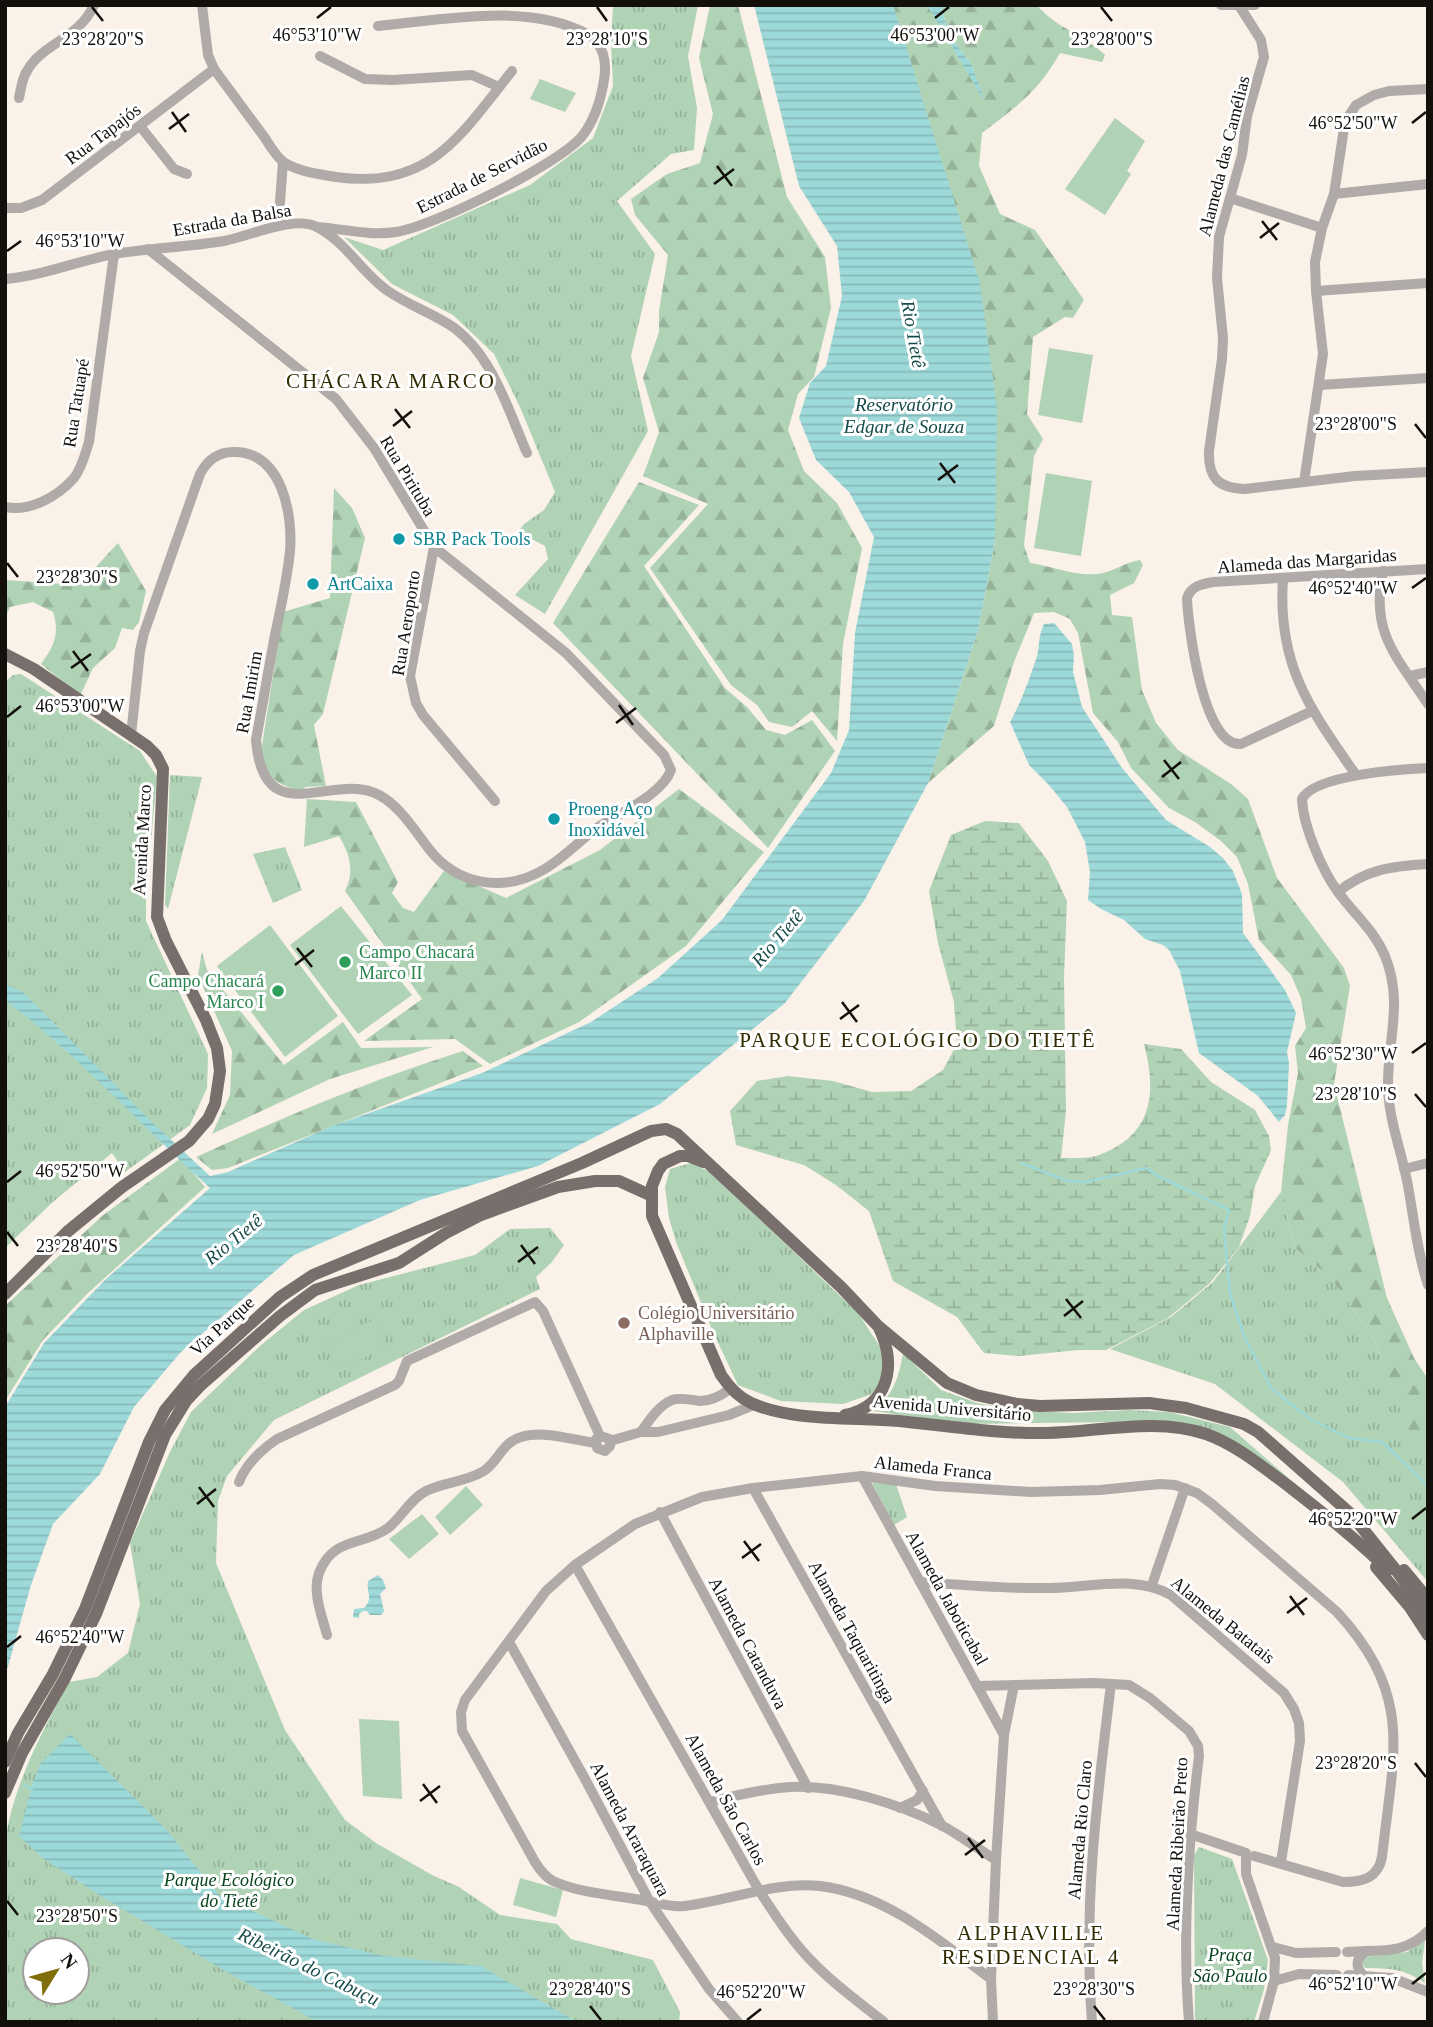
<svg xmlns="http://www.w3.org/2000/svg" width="1433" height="2027" font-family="Georgia,serif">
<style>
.grass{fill:url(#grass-tufts);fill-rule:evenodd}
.forest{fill:url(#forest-firs)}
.wetland{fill:url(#wetland-marsh)}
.pitch{fill:#b0d2b5}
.water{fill:url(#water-rules)}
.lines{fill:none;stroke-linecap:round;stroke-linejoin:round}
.stream{stroke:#9ed9d9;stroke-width:2.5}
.minor{stroke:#b0aaa9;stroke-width:10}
.major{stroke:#786e6c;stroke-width:12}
.ticks{fill:none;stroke:#13100c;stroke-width:2.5}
.culture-dot{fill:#0f9aa8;stroke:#fff;stroke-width:2.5}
.leisure-dot{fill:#2e9e5b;stroke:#fff;stroke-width:2.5}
.education-dot{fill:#8d6e63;stroke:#fff;stroke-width:2.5}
.labels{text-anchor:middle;stroke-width:6;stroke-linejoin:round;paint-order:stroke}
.street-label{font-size:18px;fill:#13100c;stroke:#fff}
.culture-label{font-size:18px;fill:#0d838f;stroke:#fff;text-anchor:start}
.leisure-label{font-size:18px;fill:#27864d;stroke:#fff;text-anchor:start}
.education-label{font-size:18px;fill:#785e54;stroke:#fff;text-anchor:start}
.park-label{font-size:18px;font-style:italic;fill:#07441c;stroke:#fff}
.water-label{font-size:19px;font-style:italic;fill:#174b4b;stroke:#fff}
.quarter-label{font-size:21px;letter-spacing:2px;fill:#332b00;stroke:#fff}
.ticks-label{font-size:18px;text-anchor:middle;fill:#13100c;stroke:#fff;stroke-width:6;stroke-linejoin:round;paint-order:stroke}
</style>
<defs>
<pattern id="grass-tufts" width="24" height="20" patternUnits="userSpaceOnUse" patternTransform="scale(1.75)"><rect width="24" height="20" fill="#b0d2b5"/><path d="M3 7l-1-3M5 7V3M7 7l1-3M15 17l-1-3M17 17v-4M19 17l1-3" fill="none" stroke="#96b39a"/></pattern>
<pattern id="forest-firs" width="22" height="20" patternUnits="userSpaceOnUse" patternTransform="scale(1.75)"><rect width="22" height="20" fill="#b0d2b5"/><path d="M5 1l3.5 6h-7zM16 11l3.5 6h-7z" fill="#96b39a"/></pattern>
<pattern id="wetland-marsh" width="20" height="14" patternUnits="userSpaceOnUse" patternTransform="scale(1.75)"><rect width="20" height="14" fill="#b0d2b5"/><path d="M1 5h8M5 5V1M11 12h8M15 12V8" fill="none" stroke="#96b39a"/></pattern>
<pattern id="water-rules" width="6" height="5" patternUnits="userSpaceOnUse" patternTransform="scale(1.75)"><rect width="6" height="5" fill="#9ed9d9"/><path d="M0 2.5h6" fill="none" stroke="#87b9b9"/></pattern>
</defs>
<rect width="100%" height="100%" fill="#faf1e8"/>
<g class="grass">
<polygon points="613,5 698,5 688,56 697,108 694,150 671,154 617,201 655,254 631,356 648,431 545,614 515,595 548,559 545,546 518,532 524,524 544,510 555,492 520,407 494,354 453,315 392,284 344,237 383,250 530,185 593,138 613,86 611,43"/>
<polygon points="21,674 140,751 157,777 146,894 146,921 208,1054 207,1088 190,1125 125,1172 112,1153 54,1201 5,1248 5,682 13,675"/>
<polygon points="170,775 202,777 168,909 165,905"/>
<polygon points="285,847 302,890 273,903 253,854"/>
<polygon points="691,1163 710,1172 858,1313 884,1353 881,1382 872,1394 843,1404 781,1401 738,1385 714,1334 676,1242 669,1218 665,1187 670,1169"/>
<polygon points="1281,1192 1295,1248 1331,1278 1375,1341 1412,1439 1428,1458 1428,1582 1343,1482 1215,1384 1110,1349 1171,1317 1213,1282"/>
<path d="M550 1228 564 1245 551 1263 536 1277 540 1289 274 1420 227 1476 218 1501 216 1563 285 1730 345 1820 376 1843 432 1875 459 1887 500 1915 557 1924 571 1939 653 1960 680 2012 679 2022H5V1842C13 1785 42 1732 69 1682L97 1677 128 1653 140 1604 130 1543 170 1452 191 1412 260 1346 304 1310 359 1285 475 1255 510 1229ZM35 1950H77V1992H35Z"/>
<path d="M903 1353 941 1390 977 1403 1013 1410 1073 1413 1129 1410 1169 1412 1230 1427 1332 1516 1227 1437 1118 1422 962 1424 873 1411C893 1396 899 1377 903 1353Z"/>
<polygon points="872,1483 896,1484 907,1517 894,1525"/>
<polygon points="1199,1847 1232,1859 1268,1960 1264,1989 1254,2022 1195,2022 1194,1855"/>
<path d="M1425 1940 1422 1963 1425 1983C1405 1969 1388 1968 1365 1968L1361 1962 1363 1957 1407 1952Z"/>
</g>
<g class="forest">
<polygon points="710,5 738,5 787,197 825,257 831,308 814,377 798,394 788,430 804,471 837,503 862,548 843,644 837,741 812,711 792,727 769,722 757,705 731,685 650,568 708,504 643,476 659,432 643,378 659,332 659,311 668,255 635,215 631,199 667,174 700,163 713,114 699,58"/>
<path d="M893 5H927L983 98 972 65 948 34 941 5H1037C1055 28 1084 34 1105 55L1102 62 1060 53C1039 91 1016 107 982 133L979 166 1000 214 1035 230 1084 300 1073 318 1065 317 1033 337 1027 414 1043 439 1034 456 1024 545 1030 563C1051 566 1075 576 1097 574 1111 573 1125 562 1140 560L1143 565 1134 583 1110 595 1112 615 1132 617 1142 690 1156 723 1178 750 1231 784 1248 799 1277 878 1344 968 1350 986 1334 1084 1387 1298 1414 1358 1428 1379V1458L1412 1440 1375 1341 1331 1278 1295 1248 1281 1192 1288 1125 1298 1073 1295 1046 1306 1028 1301 998 1291 975 1259 940 1248 884 1237 857 1221 841 1195 822 1169 808 1131 768 1118 742 1093 713 1078 633 1070 619 1054 612 1034 613 1014 662 994 726 928 783 978 631 995 541 900 33Z"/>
<polygon points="639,482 699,505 644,566 725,688 747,707 766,730 785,735 812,720 835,751 768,848 553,623"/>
<path d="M334 488 352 508 365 538 323 714 314 725 326 786 306 787 299 791C274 782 267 779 261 752L283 612 330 598Z"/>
<path d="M118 543 146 591 139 622 133 630 122 628 115 648 93 668 80 696 41 664C54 646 60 634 53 612L33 602 10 607 5 618V580L79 585Z"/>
<path d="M679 789 764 852 686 946 579 1022 490 1064 455 1039 364 1041 422 999 345 891C355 871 350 855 339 836L304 847 307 799 356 802 398 882 392 893 403 908 414 912 444 871 506 898 600 850Z"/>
<polygon points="202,952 207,970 284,1065 343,1022 361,1048 433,1047 330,1079 212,1134 230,1095 232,1051 198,975"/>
<path d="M463 1051 483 1066 228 1168 212 1170 196 1157C284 1117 371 1080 463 1051Z"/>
<polygon points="181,1158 205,1187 87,1294 43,1340 5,1401 5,1306 102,1216"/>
</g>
<path class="wetland" d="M985 821 1019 823 1048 861 1067 901 1064 977 1066 1111 1061 1158C1072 1158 1088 1159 1099 1155 1153 1135 1157 1093 1144 1044L1181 1049 1211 1082 1255 1110 1269 1136 1271 1150 1255 1186 1250 1216 1239 1247 1210 1283 1168 1318 1106 1350H1078L1019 1356 984 1353 957 1317 893 1281 869 1211 836 1185 804 1165 736 1145 730 1111 757 1081 788 1076 833 1081 872 1092 911 1091 943 1070 957 1044 954 1002 938 943 929 891 951 835Z"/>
<g class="pitch">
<polygon points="540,79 576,93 565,112 530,99"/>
<polygon points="1115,118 1145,141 1127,171 1131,174 1105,215 1065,189"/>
<polygon points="1049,348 1093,355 1082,423 1038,415"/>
<polygon points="1046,473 1092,481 1081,556 1034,548"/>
<polygon points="341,906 412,995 358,1034 290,945"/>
<polygon points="270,925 338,1016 285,1057 217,966"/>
<polygon points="375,1319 387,1347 338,1370 325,1342"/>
<polygon points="466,1486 483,1505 450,1535 435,1517"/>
<polygon points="422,1514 439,1534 409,1559 389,1539"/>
<polygon points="359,1719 399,1721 402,1799 363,1796"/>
<polygon points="520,1878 563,1890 556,1917 513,1905"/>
</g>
<g class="water">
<path d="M754 5H893L980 283 997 408 995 541 978 631 928 783 864 901 785 1003 660 1104 538 1166 420 1200 294 1255 181 1352 134 1407 100 1474 53 1524 31 1585 5 1677V1407L44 1343 106 1279 210 1188C141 1126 79 1056 5 1000V984L23 992 151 1121 210 1176 228 1172 332 1126 482 1073 591 1022 658 978 722 920 831 773 849 730 855 633 874 537 849 492 816 460 799 418 810 383 826 366 842 296 837 246 799 186Z"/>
<polygon points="927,5 941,5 948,34 972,65 985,102"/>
<path d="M1054 623 1072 644 1074 656 1073 672 1082 707 1122 768 1166 820 1210 847 1223 858 1233 871 1242 894 1243 933 1285 990 1296 1013 1287 1052 1289 1063 1287 1106 1285 1115 1279 1122 1258 1096 1199 1053 1180 971 1169 950 1163 945 1145 939 1124 920 1101 909 1088 900 1090 872 1085 842 1067 807 1048 784 1029 765 1010 722C1020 705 1031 675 1037 656 1040 644 1038 636 1044 624Z"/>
<path d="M378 1575 383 1580 386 1588 380 1594 384 1611 381 1615H370L367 1611H363L359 1614V1618L353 1617 354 1609 364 1608C374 1598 366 1593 368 1581Z"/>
<polygon points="70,1734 165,1828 220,1896 313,1939 384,1956 481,1966 577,2022 318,2022 225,1971 96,1893 41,1857 19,1836 31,1788 40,1764"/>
</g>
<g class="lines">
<g class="stream">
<polyline points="1021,1163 1068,1181 1086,1182 1146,1168 1158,1176 1229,1210 1224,1229 1230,1293 1244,1336 1271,1388 1310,1419 1349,1438 1382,1442 1428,1486"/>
<polyline points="24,1785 32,1789"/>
</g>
<g class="minor">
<path d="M202 5 208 55 214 69C231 92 248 115 265 138 270 146 277 158 285 163 300 172 319 174 336 177 430 190 460 136 512 71"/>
<polyline points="1221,5 1255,5"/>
<path d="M1240 7 1261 40 1264 57 1247 116 1242 155 1219 237 1217 278 1223 338 1222 359 1209 451C1208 479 1219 488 1245 489L1355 476 1428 472"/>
<polyline points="320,56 365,79 393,80 472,75 499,87"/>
<path d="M19 98C21 89 22 78 27 71 41 44 79 39 94 5"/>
<polyline points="140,126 174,169 187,174"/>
<polyline points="1334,194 1428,184"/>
<polyline points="1230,198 1322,228"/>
<polyline points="5,208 21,208 42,200 214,69"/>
<polyline points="279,215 283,162"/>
<path d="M317 227C344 229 370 236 396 232 432 227 562 163 583 135 595 119 601 99 604 80 607 63 604 43 587 34 529 2 442 20 378 26"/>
<path d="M5 279C42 276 77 261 114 254 150 248 188 247 224 241 250 236 294 215 317 227 346 242 362 273 388 291 408 305 432 313 453 327 493 356 508 410 527 453"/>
<polyline points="1316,291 1428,283"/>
<polyline points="1320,385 1428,378"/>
<polyline points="1304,482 1323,354 1316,291 1315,262 1322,228 1334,194 1345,122 1356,105 1374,95 1389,91 1428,89"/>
<path d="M5 507C30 512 57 497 74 478 82 468 85 454 89 442L114 254"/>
<polyline points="434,547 410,676 416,703 423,715 495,801"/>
<path d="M1383 571C1370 632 1396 656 1428 704"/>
<path d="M1283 579C1277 665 1310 709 1356 775"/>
<polyline points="1410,676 1428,672"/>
<path d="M1312 711 1241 744C1203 748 1188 625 1187 598 1191 586 1202 584 1213 582L1428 569"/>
<path d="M131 735 140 651 144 633 200 474C207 461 218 452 233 452 282 451 293 514 290 551 287 581 280 611 274 640 268 674 262 707 256 740 264 835 333 770 379 795 400 806 415 831 429 849 457 885 503 893 543 870 563 859 579 841 597 828 619 813 662 795 671 770L664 755 566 653 434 547 374 448 336 399 148 249"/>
<path d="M1428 768C1401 769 1314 775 1302 799 1303 826 1322 870 1338 892 1354 914 1374 930 1385 956 1404 1003 1387 1041 1388 1087 1389 1122 1402 1152 1408 1186 1414 1219 1417 1252 1428 1285"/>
<path d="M1338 892C1366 869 1393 866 1428 864"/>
<polyline points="1404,1169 1428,1163"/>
<path d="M641 1432C649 1421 658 1406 672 1400 681 1397 690 1400 700 1401 710 1401 722 1395 730 1389"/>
<polyline points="610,1441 641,1432 658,1432 729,1415 756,1404"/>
<polyline points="862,1476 1004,1735"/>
<path d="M239 1482C246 1464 261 1450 277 1439L395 1385 399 1381 407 1361 535 1302 543 1311 600 1436 610 1439V1446L605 1451 597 1448 596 1439 600 1436"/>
<polyline points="753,1488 942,1826"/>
<polyline points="660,1512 808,1788"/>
<path d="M575 1565 760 1892C770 1907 780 1923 791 1937 816 1971 851 1996 884 2022"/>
<path d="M920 1582C962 1585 1006 1589 1049 1588 1089 1588 1135 1574 1171 1595L1284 1693 1294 1709 1299 1723 1300 1741 1281 1862"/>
<polyline points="1152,1585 1185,1488"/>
<path d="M327 1635C322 1616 312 1592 319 1573 333 1536 364 1546 388 1528 402 1517 410 1499 426 1491 444 1482 465 1482 482 1472 498 1463 502 1442 521 1437 544 1430 572 1440 595 1443"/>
<polyline points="509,1642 584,1777 650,1902 709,1989 738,2022"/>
<path d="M977 1686 1094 1683 1129 1685 1150 1698 1189 1731 1198 1746 1199 1756C1188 1844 1182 1933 1189 2022"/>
<path d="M710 1802C736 1795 763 1789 790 1787 837 1784 899 1804 941 1825 960 1835 978 1849 996 1860"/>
<polyline points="900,1808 917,1800 923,1791"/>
<polyline points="1190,1834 1246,1853"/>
<polyline points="1246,1859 1246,1874 1275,1958 1274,1981 1263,2022"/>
<polyline points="1273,1947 1296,1953 1336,1952"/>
<path d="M1347 1952C1378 1949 1404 1956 1428 1931"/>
<polyline points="1348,1975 1392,1978 1428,1992"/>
<path d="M1364 1976C1355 1967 1355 1959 1366 1951"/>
<path d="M991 1979C940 1941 886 1894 820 1886 776 1881 728 1901 684 1906 670 1907 660 1904 647 1901 616 1895 582 1894 553 1881 545 1877 540 1870 535 1862L462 1731 461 1712 465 1700 546 1591 575 1565 635 1524 702 1497 753 1488 862 1476 935 1486 1031 1492 1100 1490 1160 1484 1175 1485 1197 1493 1212 1504 1337 1612C1415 1697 1393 1754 1382 1857 1378 1878 1363 1882 1343 1882L1254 1856"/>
<polyline points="1274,1981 1299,1974 1337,1975"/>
<polyline points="993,2022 991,1979 996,1860 1004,1735 1014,1685"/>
<path d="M1092 2022C1083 1906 1097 1798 1111 1684"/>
</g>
<g class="major">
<polyline points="5,654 34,669 147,746 156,755 163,769 157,917 166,941 206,1020 217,1048 220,1071 215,1104 208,1119 189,1141 122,1187 67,1232 5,1294"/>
<path d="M703 1162 688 1156H680L663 1164 658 1171 652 1186V1216L721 1375C729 1387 738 1397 751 1403 794 1422 853 1417 899 1421 948 1426 997 1434 1047 1433 1099 1432 1156 1417 1206 1434 1237 1445 1264 1468 1291 1488 1324 1514 1358 1540 1388 1570"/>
<path d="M845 1415C889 1406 897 1365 879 1328"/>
<polyline points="1376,1567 1409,1606 1428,1635"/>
<polyline points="1404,1570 1428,1599"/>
<polyline points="5,1762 18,1733 53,1674 85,1609 149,1442 165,1410 194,1375 280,1297 313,1275 582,1163 651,1131 666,1129 677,1134 841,1287 877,1325 947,1383 976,1395 1017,1404 1040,1406 1149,1403 1186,1408 1244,1424 1258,1432 1351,1514 1399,1574 1428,1616"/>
<polyline points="5,1793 22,1753 65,1678 96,1614 165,1435 186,1401 201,1385 280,1316 315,1290 399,1263 446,1233 481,1215 558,1187 595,1181 619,1181 652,1196"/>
</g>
</g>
<path class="ticks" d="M92 7 103 21M597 7 607 21M1101 7 1112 21M317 18 331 7M935 18 949 7M172 112 186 132M1412 123 1426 112M169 129 189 114M717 166 732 186M714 184 734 169M1262 221 1277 240M1260 238 1279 223M7 251 21 241M395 409 410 428M1415 424 1426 438M393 426 412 411M940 463 955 483M938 480 958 465M7 563 18 577M1412 588 1426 578M73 651 88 671M71 668 91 654M619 705 633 725M7 717 21 706M616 723 636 708M1164 760 1179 779M1162 777 1181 762M297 948 312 967M295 965 314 950M842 1002 857 1022M840 1019 859 1005M1412 1053 1426 1043M1415 1094 1426 1107M7 1182 21 1171M7 1232 18 1246M521 1245 535 1264M518 1262 538 1247M1066 1299 1081 1318M1064 1316 1083 1301M199 1487 214 1507M197 1504 216 1489M1412 1519 1426 1508M744 1541 759 1561M742 1558 761 1544M1290 1596 1304 1615M1287 1613 1307 1598M7 1647 21 1636M1415 1763 1426 1777M423 1784 437 1803M420 1801 440 1786M968 1838 983 1858M965 1855 985 1840M7 1901 18 1915M1412 1984 1426 1973M590 2006 601 2020M1094 2006 1105 2020M747 2020 761 2009"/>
<g class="culture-dot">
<circle cx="399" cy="539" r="7"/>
<circle cx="313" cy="584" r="7"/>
<circle cx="554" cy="819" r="7"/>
</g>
<g class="leisure-dot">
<circle cx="345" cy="962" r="7"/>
<circle cx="278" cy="991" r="7"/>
</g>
<circle class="education-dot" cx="624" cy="1323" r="7"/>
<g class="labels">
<g class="street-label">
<text transform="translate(103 134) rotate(-37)" y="6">Rua Tapajós</text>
<text transform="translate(1224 156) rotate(-76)" y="6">Alameda das Camélias</text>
<text transform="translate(482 176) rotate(-27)" y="6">Estrada de Servidão</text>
<text transform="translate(232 220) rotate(-10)" y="6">Estrada da Balsa</text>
<text transform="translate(76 403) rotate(-81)" y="6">Rua Tatuapé</text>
<text transform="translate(408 476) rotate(59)" y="6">Rua Pirituba</text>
<text transform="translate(1307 561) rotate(-4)" y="6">Alameda das Margaridas</text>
<text transform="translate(406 623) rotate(-81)" y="6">Rua Aeroporto</text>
<text transform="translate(249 692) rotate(-80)" y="6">Rua Imirim</text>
<text transform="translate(142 840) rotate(-87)" y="6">Avenida Marco</text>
<text transform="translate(222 1326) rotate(-42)" y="6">Via Parque</text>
<text transform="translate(952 1408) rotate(5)" y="6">Avenida Universitário</text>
<text transform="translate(933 1468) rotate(6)" y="6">Alameda Franca</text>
<text transform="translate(947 1598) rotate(61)" y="6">Alameda Jaboticabal</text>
<text transform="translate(1223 1620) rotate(39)" y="6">Alameda Batatais</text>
<text transform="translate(852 1632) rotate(61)" y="6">Alameda Taquaritinga</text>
<text transform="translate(748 1643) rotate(62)" y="6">Alameda Catanduva</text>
<text transform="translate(726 1799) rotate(61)" y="6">Alameda São Carlos</text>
<text transform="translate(630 1829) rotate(62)" y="6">Alameda Araraquara</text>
<text transform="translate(1080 1830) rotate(-85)" y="6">Alameda Rio Claro</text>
<text transform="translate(1177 1844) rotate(-87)" y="6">Alameda Ribeirão Preto</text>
</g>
<g class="culture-label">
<text x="413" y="545">SBR Pack Tools</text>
<text x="327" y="590">ArtCaixa</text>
<text x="568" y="815">Proeng Aço<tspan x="568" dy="21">Inoxidável</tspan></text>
</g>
<g class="leisure-label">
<text x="359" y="958">Campo Chacará<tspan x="359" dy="21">Marco II</tspan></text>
<text x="264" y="987" text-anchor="end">Campo Chacará<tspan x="264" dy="21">Marco I</tspan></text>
</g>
<g class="education-label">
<text x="638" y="1319">Colégio Universitário<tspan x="638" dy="21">Alphaville</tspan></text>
</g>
<g class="park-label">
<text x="229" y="1886">Parque Ecológico<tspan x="229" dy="21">do Tietê</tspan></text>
<text x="1230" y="1961">Praça<tspan x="1230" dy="21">São Paulo</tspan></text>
</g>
<g class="water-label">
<text transform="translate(914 334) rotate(80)" y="7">Rio Tietê</text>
<text x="904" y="411">Reservatório<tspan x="904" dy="22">Edgar de Souza</tspan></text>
<text transform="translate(777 938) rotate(-49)" y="7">Rio Tietê</text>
<text transform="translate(233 1239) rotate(-39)" y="7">Rio Tietê</text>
<text transform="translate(309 1966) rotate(26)" y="7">Ribeirão do Cabuçu</text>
</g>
<g class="quarter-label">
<text x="391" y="388">CHÁCARA MARCO</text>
<text x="918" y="1047">PARQUE ECOLÓGICO DO TIETÊ</text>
<text x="1031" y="1940">ALPHAVILLE<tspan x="1031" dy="24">RESIDENCIAL 4</tspan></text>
</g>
</g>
<g class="ticks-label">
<text x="317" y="41">46°53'10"W</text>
<text x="935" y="41">46°53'00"W</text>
<text x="103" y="45">23°28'20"S</text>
<text x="607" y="45">23°28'10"S</text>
<text x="1112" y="45">23°28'00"S</text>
<text x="1353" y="129">46°52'50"W</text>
<text x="80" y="247">46°53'10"W</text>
<text x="1356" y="430">23°28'00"S</text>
<text x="77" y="583">23°28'30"S</text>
<text x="1353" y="594">46°52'40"W</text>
<text x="80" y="712">46°53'00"W</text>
<text x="1353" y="1060">46°52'30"W</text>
<text x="1356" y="1100">23°28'10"S</text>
<text x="80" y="1177">46°52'50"W</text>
<text x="77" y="1252">23°28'40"S</text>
<text x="1353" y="1525">46°52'20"W</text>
<text x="80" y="1643">46°52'40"W</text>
<text x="1356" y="1769">23°28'20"S</text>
<text x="77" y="1922">23°28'50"S</text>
<text x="1353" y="1990">46°52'10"W</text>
<text x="590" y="1995">23°28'40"S</text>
<text x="1094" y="1995">23°28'30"S</text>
<text x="761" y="1998">46°52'20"W</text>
</g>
<rect width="1433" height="2027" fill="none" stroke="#13100c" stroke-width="14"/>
<g transform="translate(56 1971) rotate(53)"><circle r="33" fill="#ffffff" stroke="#a19f9e" stroke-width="2"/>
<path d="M0-5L12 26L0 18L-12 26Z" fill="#7f6e0a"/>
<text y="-10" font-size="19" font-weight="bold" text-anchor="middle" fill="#13100c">N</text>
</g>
</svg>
